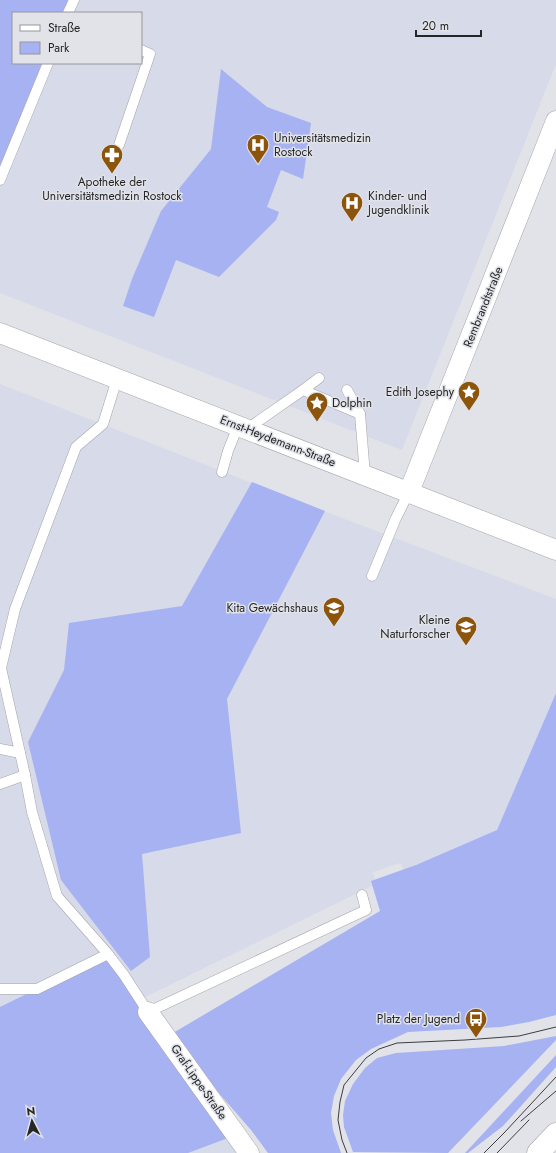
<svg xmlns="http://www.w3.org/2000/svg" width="556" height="1153" font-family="Jost,sans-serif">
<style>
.built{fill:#d7dae8;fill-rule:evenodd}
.green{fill:#a6b2f2}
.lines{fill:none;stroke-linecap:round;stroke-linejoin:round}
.lane-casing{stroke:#a4a5ab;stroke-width:11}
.street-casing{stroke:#a4a5ab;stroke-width:21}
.secondary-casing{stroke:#a4a5ab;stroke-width:23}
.lane{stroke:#fff;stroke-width:10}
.street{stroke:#fff;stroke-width:20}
.secondary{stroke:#fff;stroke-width:22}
.tram{stroke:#3d3e41;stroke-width:1}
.labels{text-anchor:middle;stroke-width:3;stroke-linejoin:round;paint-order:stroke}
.poi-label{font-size:12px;fill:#252628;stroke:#e1e3e9;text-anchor:end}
.street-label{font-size:12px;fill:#252628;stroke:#e1e3e9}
</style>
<rect width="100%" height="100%" fill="#e1e3e9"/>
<g class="built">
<path d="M0 0H556V64L402 450 0 293ZM13 13H141V63H13Z"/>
<polygon points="0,384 334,515 556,599 556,693 497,830 404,870 400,863 373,872 376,884 135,1002 242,1153 38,1153 0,1029"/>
</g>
<g class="green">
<polygon points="0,0 74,0 68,13 13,13 13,63 48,63 0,170"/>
<polygon points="221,69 267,107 311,123 303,179 281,170 267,207 279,212 276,220 219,277 176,260 154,317 123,306 132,279 161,211 211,149"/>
<polygon points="252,482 325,511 227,699 241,833 142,854 150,957 131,971 61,880 28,742 64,670 69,623 182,606"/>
<polygon points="556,693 556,1015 529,1022 501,1027 408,1032 371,1049 356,1060 341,1079 334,1096 331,1113 333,1130 341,1153 268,1153 251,1130 217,1091 173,1033 380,911 371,881 416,865 497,830"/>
<polygon points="108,954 236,1135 188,1153 0,1153 0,1007"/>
<polygon points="556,1036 556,1040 448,1153 353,1152 344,1127 343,1115 345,1101 353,1084 365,1068 377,1058 396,1053 504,1046"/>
<polygon points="556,1055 556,1067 503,1126 468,1153 465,1153"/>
</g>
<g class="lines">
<g class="lane-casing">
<g id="lane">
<polyline points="68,13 74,0"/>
<polyline points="119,145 150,54 141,50"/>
<polyline points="0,180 48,63"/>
<polyline points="117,379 103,424 76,447 15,609 1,668 25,775 32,812 57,896 108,954 124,975 148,1012 366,910 362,895"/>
<polyline points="303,390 319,378"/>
<polyline points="347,390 360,414"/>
<polyline points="247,429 303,390 360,414 365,475"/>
<polyline points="222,472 228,451 238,426"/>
<polyline points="372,576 396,518 409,492"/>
<polyline points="0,749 20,753"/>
<polyline points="0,784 25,775"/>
<polyline points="0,989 37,989 108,954"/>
</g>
</g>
<g class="street-casing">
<g id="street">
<polyline points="0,333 556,550"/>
<polyline points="409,492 556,121"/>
<polyline points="148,1012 249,1153"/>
</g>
</g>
<g class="secondary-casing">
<polyline id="secondary" points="538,1153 556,1134"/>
</g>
<use href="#lane" class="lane"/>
<use href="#street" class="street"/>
<use href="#secondary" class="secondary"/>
<g class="tram">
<polyline points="521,1121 556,1091"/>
<polyline points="347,1153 342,1140 338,1120 340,1102 344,1085 366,1058 379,1049 397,1043 465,1040 519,1036 556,1027"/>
<polyline points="484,1153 504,1133 556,1077"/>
<polyline points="497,1153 529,1120"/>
</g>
</g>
<defs>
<g id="hospital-pin" transform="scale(1.15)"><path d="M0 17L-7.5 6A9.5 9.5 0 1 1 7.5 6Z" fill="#8d550c" stroke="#e1e3e9"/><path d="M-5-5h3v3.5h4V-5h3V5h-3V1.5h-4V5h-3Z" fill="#fff"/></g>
<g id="pharmacy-pin" transform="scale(1.15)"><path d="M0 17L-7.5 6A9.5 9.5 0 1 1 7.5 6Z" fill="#8d550c" stroke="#e1e3e9"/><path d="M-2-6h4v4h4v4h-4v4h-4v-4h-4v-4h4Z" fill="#fff"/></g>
<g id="sight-pin" transform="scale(1.15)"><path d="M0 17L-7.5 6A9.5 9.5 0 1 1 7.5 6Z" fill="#8d550c" stroke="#e1e3e9"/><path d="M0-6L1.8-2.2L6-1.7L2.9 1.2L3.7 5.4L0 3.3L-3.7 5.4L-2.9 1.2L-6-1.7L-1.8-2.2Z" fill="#fff"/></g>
<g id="school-pin" transform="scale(1.15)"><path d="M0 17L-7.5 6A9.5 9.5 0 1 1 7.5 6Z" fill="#8d550c" stroke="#e1e3e9"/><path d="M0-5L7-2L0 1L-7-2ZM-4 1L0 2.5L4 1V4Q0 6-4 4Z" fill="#fff"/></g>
<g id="bus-pin" transform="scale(1.15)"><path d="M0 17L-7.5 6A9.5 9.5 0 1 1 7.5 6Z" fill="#8d550c" stroke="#e1e3e9"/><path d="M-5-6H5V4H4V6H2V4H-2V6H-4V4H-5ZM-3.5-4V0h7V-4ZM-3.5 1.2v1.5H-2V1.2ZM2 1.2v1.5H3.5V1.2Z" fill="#fff"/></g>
</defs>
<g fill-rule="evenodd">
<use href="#hospital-pin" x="258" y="145"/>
<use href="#pharmacy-pin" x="112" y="155"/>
<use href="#hospital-pin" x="352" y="203"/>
<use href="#sight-pin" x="469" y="392"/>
<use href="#sight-pin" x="317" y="403"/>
<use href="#school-pin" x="334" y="608"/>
<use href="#school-pin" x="466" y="627"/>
<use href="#bus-pin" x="476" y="1019"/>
</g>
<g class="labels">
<g class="poi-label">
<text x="274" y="142" text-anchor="start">Universitätsmedizin<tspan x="274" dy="14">Rostock</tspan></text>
<text x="112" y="186" text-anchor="middle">Apotheke der<tspan x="112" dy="14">Universitätsmedizin Rostock</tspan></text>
<text x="368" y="200" text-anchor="start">Kinder- und<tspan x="368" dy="14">Jugendklinik</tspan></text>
<text x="454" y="396">Edith Josephy</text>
<text x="332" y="407" text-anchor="start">Dolphin</text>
<text x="318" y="612">Kita Gewächshaus</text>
<text x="450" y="624">Kleine<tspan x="450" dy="14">Naturforscher</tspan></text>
<text x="460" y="1023">Platz der Jugend</text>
</g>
<g class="street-label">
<text transform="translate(483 307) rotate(-68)" y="4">Rembrandtstraße</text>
<text transform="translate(278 441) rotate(21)" y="4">Ernst-Heydemann-Straße</text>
<text transform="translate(199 1082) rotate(55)" y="4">Graf-Lippe-Straße</text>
</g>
</g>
<rect x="12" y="12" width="130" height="52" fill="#e1e3e9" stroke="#96979c"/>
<rect x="20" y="25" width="20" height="6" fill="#ffffff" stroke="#96979c"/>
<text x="48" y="32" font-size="12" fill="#252628">Straße</text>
<rect x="20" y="42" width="20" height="12" fill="#a6b2f2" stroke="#96979c"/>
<text x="48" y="52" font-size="12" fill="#252628">Park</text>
<g transform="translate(32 1121) rotate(354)" stroke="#e1e3e9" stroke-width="3" paint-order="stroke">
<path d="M0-3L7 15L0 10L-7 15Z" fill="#252628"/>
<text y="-6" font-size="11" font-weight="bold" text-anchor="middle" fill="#252628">N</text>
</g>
<path d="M416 30v6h65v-6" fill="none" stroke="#252628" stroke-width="2"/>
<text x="422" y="30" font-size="12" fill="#252628" stroke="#e1e3e9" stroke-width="3" paint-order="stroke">20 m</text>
</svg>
